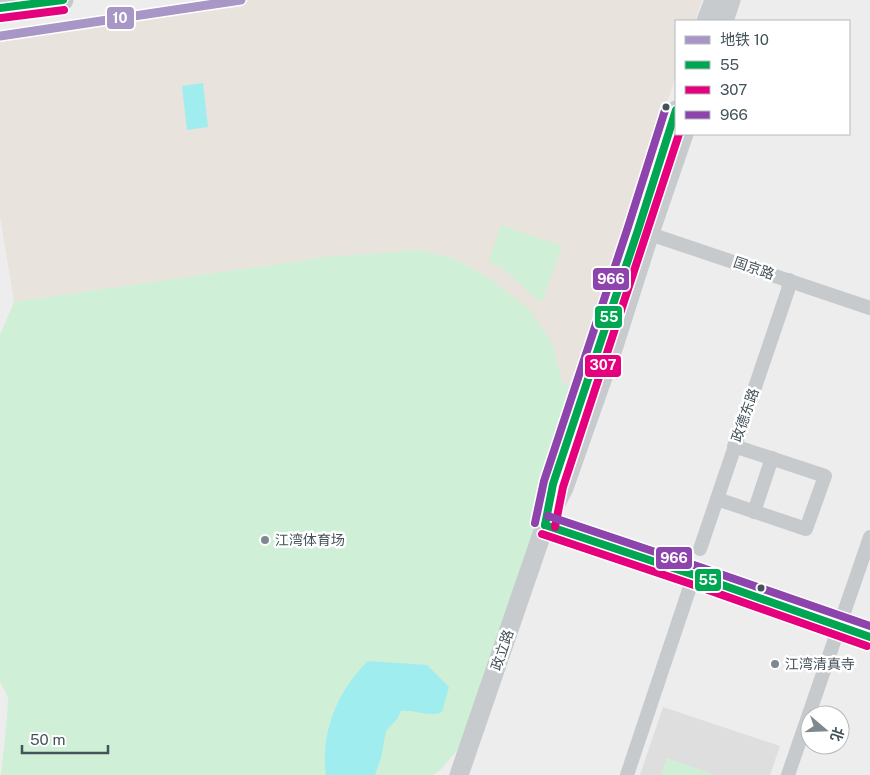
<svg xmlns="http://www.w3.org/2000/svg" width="870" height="775" font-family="'Public Sans','Noto Sans SC',sans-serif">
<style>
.commercial{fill:#e8e3dc}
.education{fill:#dfdedf}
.green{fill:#cfefd6}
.water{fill:#a0edf0}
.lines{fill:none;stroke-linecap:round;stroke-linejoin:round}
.street{stroke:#c7cacc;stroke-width:14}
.secondary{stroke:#c7cbce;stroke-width:19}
.primary{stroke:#c3c8cb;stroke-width:21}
.bus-1-casing{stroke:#fff;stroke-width:11}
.bus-2-casing{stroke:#fff;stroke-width:11}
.bus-3-casing{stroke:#fff;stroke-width:11}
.bus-1{stroke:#00a651;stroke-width:8}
.bus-2{stroke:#e5007d;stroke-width:8}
.bus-3{stroke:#8e44ad;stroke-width:8}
.metro-1-casing{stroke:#fff;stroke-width:12}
.metro-1{stroke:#a896c7;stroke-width:9}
.bus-dot{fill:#43535a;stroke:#fff;stroke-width:2}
.poi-dot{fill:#7f898d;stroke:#fff;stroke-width:2}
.labels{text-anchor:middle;stroke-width:5;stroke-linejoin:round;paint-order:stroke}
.street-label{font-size:14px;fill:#43535a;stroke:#fff}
.poi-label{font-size:14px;fill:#43535a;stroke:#fff;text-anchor:start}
.line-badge{stroke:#fff;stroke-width:2}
.badge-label{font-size:14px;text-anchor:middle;font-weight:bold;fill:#fff}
</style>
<rect width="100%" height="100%" fill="#eeeded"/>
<polygon class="commercial" points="252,0 702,0 695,21 676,21 676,76 569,387 562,382 552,343 484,275 453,258 418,250 326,257 14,302 0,216 0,39"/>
<polygon class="education" points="663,707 780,746 770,775 640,775"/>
<g class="green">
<polygon points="501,225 562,246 542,302 538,300 500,266 488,262"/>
<polygon points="418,250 453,258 484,275 527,307 552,343 562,382 569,387 579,397 460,747 439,771 433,775 1,775 7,718 8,697 0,682 0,335 14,302 326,257"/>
<polygon points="667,758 715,775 661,775"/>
</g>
<g class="water">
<polygon points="203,83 208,127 187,130 182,86"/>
<path d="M368 661 427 665 449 687 442 712C428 718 415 709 401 711L397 719 386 731 381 758 375 775H326C320 733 338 690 368 661Z"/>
</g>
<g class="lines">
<g class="street">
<polyline points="638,230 870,308"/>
<polyline points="717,499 806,529 825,476 734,446"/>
<polyline points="754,512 772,458"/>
<polyline points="700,549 788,290 789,280"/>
<polyline points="627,775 694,575"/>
<polyline points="788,775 870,537"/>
</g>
<g class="secondary">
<polyline points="706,21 714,0"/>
<polyline points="724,21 731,0"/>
<polyline points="642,219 676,110"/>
<polyline points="545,525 694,575 870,637"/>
<polyline points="459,775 545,525 564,488 614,346 650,233 684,134"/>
</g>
<polyline class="primary" points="0,8 63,0"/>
<g class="bus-1-casing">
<g id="bus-1">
<polyline points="0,8 63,0"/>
<polyline points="545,525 553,484 638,230 676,110"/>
<polyline points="545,525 694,575 870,637"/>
</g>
</g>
<g class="bus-2-casing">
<g id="bus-2">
<polyline points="1,18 64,10"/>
<polyline points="555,527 563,487 679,134"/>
<polyline points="542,534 691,584 867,646"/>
</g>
</g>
<g class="bus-3-casing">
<g id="bus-3">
<polyline points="548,516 697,566 870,626"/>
<polyline points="535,523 544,481 628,227 666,107"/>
</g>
</g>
<use href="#bus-1" class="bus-1"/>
<use href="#bus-2" class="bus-2"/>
<use href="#bus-3" class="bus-3"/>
<g class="metro-1-casing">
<polyline id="metro-1" points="0,36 241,0"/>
</g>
<use href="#metro-1" class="metro-1"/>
</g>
<g class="bus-dot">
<circle cx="666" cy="107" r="4.5"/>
<circle cx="761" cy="588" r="4.5"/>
</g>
<g class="poi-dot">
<circle cx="265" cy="540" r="5"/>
<circle cx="775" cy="664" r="5"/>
</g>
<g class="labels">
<g class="street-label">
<text transform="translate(754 268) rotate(19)" y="5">国京路</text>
<text transform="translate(745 415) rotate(-71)" y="5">政德东路</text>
<text transform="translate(502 650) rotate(-71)" y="5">政立路</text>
</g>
<g class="poi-label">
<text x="275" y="545">江湾体育场</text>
<text x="785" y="669">江湾清真寺</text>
</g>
</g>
<g class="line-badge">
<rect x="106" y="6" width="29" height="24" rx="5" fill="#a896c7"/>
<rect x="592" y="267" width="38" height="24" rx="5" fill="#8e44ad"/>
<rect x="594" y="305" width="29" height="24" rx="5" fill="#00a651"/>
<rect x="584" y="354" width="38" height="24" rx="5" fill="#e5007d"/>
<rect x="655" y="546" width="38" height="24" rx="5" fill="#8e44ad"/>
<rect x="694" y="568" width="28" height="24" rx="5" fill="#00a651"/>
</g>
<g class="badge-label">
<text x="120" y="23">10</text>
<text x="611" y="284">966</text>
<text x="609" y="322">55</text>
<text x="603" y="370">307</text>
<text x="674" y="563">966</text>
<text x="708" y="585">55</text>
</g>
<rect x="675" y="20" width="175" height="115" fill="#ffffff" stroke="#b4babd"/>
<rect x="685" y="36" width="25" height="8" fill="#a896c7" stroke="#b4babd"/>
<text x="720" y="45" font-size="15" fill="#43535a">地铁 10</text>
<rect x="685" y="61" width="25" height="8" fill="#00a651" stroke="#b4babd"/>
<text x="720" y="70" font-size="15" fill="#43535a">55</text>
<rect x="685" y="86" width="25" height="8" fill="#e5007d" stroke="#b4babd"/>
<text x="720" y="95" font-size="15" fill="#43535a">307</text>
<rect x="685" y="111" width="25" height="8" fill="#8e44ad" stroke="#b4babd"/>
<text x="720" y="120" font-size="15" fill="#43535a">966</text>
<g transform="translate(825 730) rotate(109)"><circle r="24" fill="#ffffff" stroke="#b4babd"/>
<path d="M0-4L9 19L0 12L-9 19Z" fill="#7f898d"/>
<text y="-8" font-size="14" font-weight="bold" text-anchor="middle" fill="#43535a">北</text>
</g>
<path d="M22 745v8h86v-8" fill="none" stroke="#43535a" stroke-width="2.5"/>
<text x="30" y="745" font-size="15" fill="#43535a" stroke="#ffffff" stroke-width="4" paint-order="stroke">50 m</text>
</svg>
